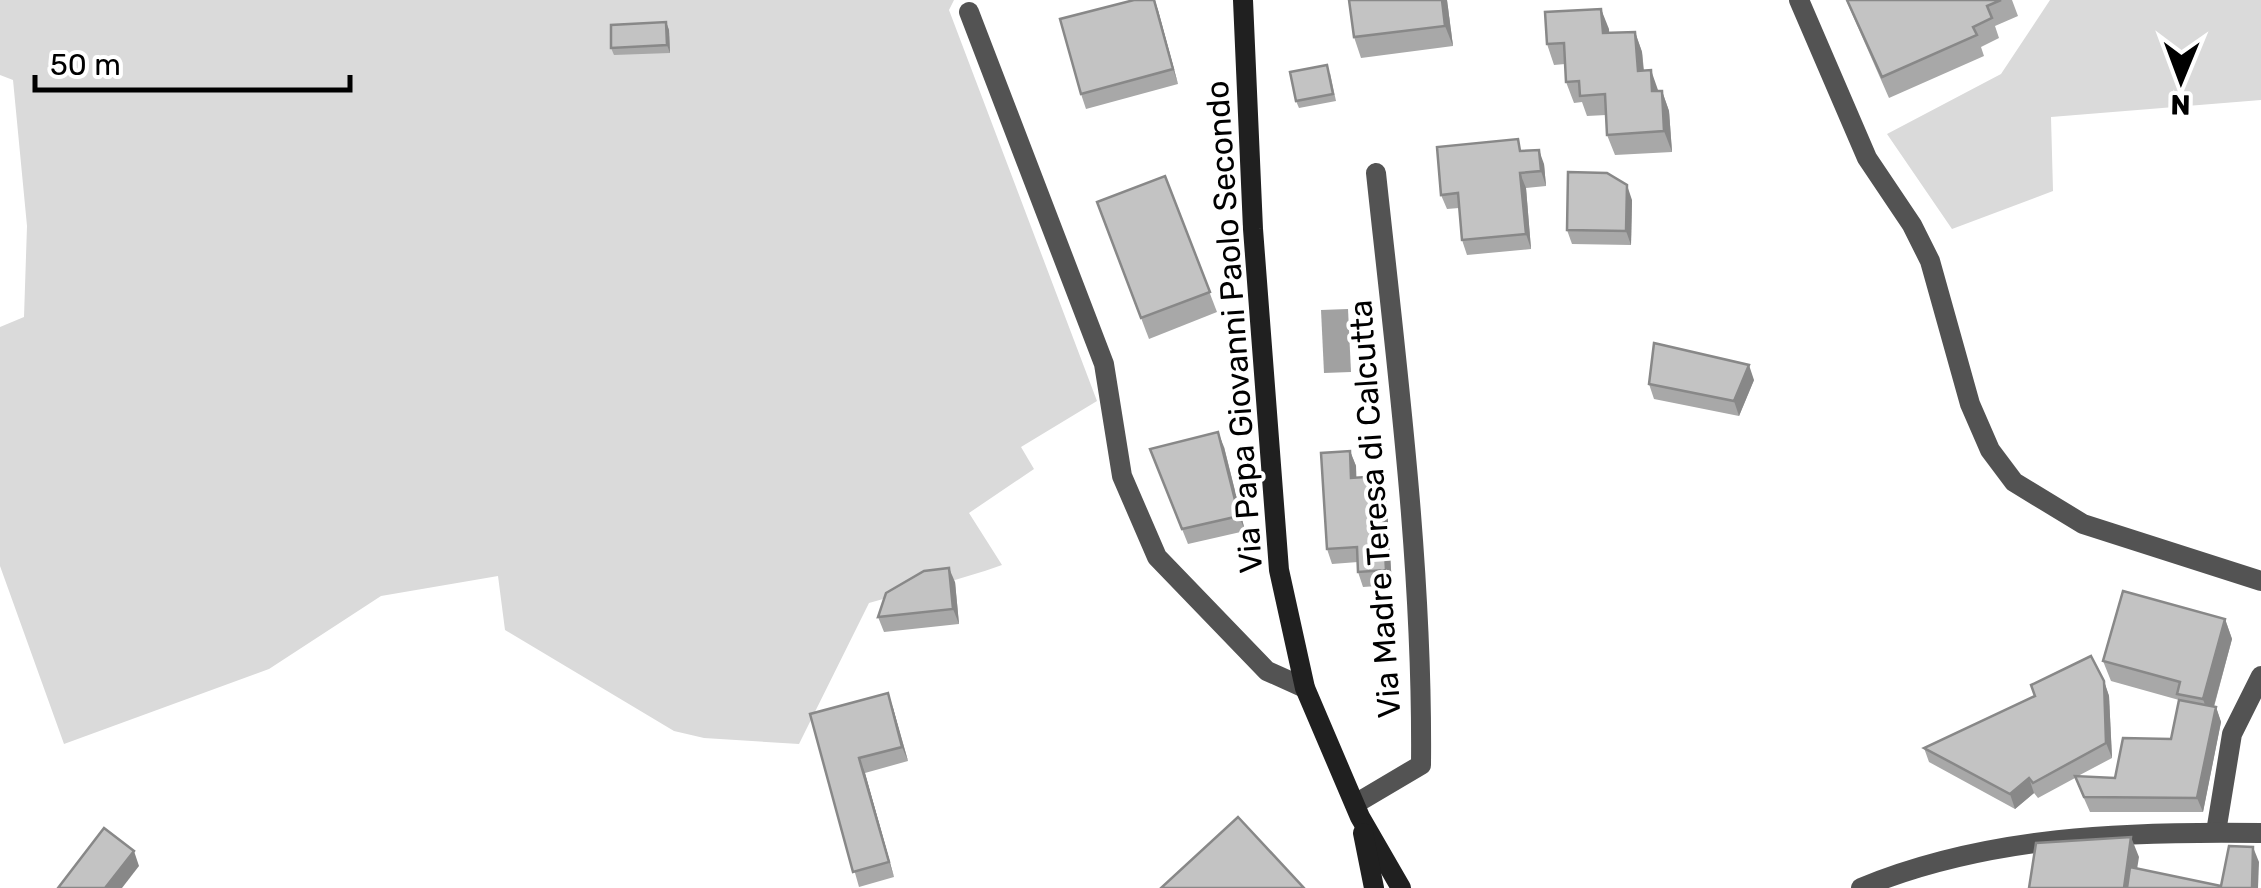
<svg xmlns="http://www.w3.org/2000/svg" width="2261" height="888" font-family="Rubik,sans-serif">
<style>
.green{fill:#dadada}
.water{fill:#a1a1a1}
.lines{fill:none;stroke-linecap:round;stroke-linejoin:round}
.minor{stroke:#535353;stroke-width:20}
.secondary{stroke:#202020;stroke-width:20}
.wall{fill:#a8a8a8}
.shaded-wall{fill:#888}
.building{fill:#c3c3c3;stroke:#888;stroke-width:2.5}
.labels{text-anchor:middle;stroke-width:8;stroke-linejoin:round;paint-order:stroke}
.street-label{font-size:32px;fill:#000;stroke:#fff}
</style>
<rect width="100%" height="100%" fill="#fff"/>
<g class="green">
<path d="M0 0H954L949 10 1097 401 1021 447 1034 469 969 513 1002 565C958 581 914 590 869 603L799 744 704 738 674 731 505 630 498 576 381 596 269 669 64 744 0 566V327L24 317 27 226 13 80 0 75Z"/>
<polygon points="2050,0 2261,0 2261,100 2051,117 2053,191 1952,229 1887,134 2001,74"/>
</g>
<polygon class="water" points="1348,309 1351,372 1324,373 1321,310"/>
<g class="lines">
<g class="minor">
<polyline points="1799,0 1867,158 1912,225 1930,261 1970,404 1990,450 2014,482 2083,524 2261,581"/>
<polyline points="969,12 1104,364 1122,476 1157,557 1267,671 1305,688"/>
<path d="M1355 804 1421 765C1423 567 1397 369 1376 173"/>
<polyline points="2216,832 2232,734 2261,676"/>
<path d="M1861 888C1986 836 2127 831 2261 833"/>
</g>
<g class="secondary">
<polyline points="1243,0 1253,229 1279,570 1305,688 1360,817 1401,888"/>
<polyline points="1363,833 1374,888"/>
</g>
</g>
<g class="wall">
<polygon points="1155,0 1178,84 1086,109 1081,94"/>
<polygon points="1349,0 1447,0 1453,46 1361,58 1354,37"/>
<polygon points="1846,0 2012,0 2018,16 1995,26 1999,38 1981,47 1984,56 1889,98"/>
<polygon points="1601,9 1609,33 1635,32 1642,52 1644,70 1658,91 1662,91 1669,111 1672,152 1615,155 1607,135 1606,115 1587,116 1582,102 1574,103 1566,82 1565,64 1554,65 1547,44"/>
<polygon points="666,22 669,30 670,53 614,55 611,48"/>
<polygon points="1330,73 1336,101 1299,108 1296,101"/>
<polygon points="1522,151 1544,164 1546,186 1526,188 1531,249 1467,255 1462,240 1459,208 1447,209 1441,195"/>
<polygon points="1165,176 1217,312 1149,339 1097,202"/>
<polygon points="1632,200 1631,245 1572,244 1567,230"/>
<polygon points="1754,380 1739,416 1654,399 1649,384"/>
<polygon points="1224,447 1245,531 1188,544 1150,449"/>
<polygon points="1350,451 1356,466 1356,478 1381,476 1386,491 1392,585 1363,587 1358,572 1358,562 1332,564 1327,549"/>
<polygon points="955,582 959,624 884,632 878,617"/>
<polygon points="2225,619 2232,639 2214,707 2216,707 2221,722 2203,812 2090,812 2075,778 2038,798 2034,793 2015,809 1929,762 1924,748 2104,681 2109,696 2112,758 2078,776 2115,778 2171,739 2179,700 2111,681 2103,661"/>
<polygon points="893,708 908,761 865,773 894,877 859,887 810,714"/>
</g>
<g class="shaded-wall">
<polygon points="1154,0 1158,10 1178,84 1173,69"/>
<polygon points="1442,0 1447,0 1453,46 1445,26"/>
<polygon points="1601,9 1609,29 1610,54 1603,33"/>
<polygon points="666,22 669,30 670,53 667,45"/>
<polygon points="1635,32 1642,52 1645,91 1638,71"/>
<polygon points="1651,70 1658,90 1660,112 1652,91"/>
<polygon points="1662,91 1669,111 1672,152 1664,131"/>
<polygon points="1539,150 1544,164 1546,186 1541,171"/>
<polygon points="1520,173 1526,188 1531,249 1526,234"/>
<polygon points="1627,185 1632,200 1631,245 1626,231"/>
<polygon points="1749,365 1754,380 1739,416 1734,401"/>
<polygon points="1218,432 1224,447 1245,531 1239,516"/>
<polygon points="1350,451 1356,466 1357,493 1351,478"/>
<polygon points="1381,476 1386,491 1392,585 1386,570"/>
<polygon points="949,568 955,582 959,624 953,609"/>
<polygon points="2225,619 2232,639 2210,720 2203,699"/>
<polygon points="2104,681 2109,696 2112,758 2106,743"/>
<polygon points="888,693 893,708 908,761 902,747"/>
<polygon points="2216,707 2221,722 2203,812 2197,798"/>
<polygon points="859,758 865,773 894,877 889,862"/>
<polygon points="2029,778 2034,793 2015,809 2010,794"/>
<polygon points="2131,837 2139,857 2134,888 2124,888"/>
<polygon points="2253,847 2259,862 2258,888 2252,888"/>
<polygon points="134,851 139,866 122,888 105,888"/>
</g>
<g class="building">
<polygon points="1134,0 1154,0 1173,69 1081,94 1060,19"/>
<polygon points="1349,0 1442,0 1445,26 1354,37"/>
<polygon points="1847,0 2001,0 1987,6 1992,18 1973,27 1977,35 1882,77"/>
<polygon points="1601,9 1603,33 1635,32 1638,71 1651,70 1652,91 1662,91 1664,131 1607,135 1605,94 1580,96 1579,81 1566,82 1564,43 1547,44 1545,12"/>
<polygon points="666,22 667,45 611,48 611,25"/>
<polygon points="1327,65 1333,94 1296,101 1290,72"/>
<polygon points="1518,139 1520,151 1539,150 1541,171 1520,173 1526,234 1462,240 1458,193 1441,195 1437,147"/>
<polygon points="1568,172 1607,173 1627,185 1626,231 1567,230"/>
<polygon points="1165,176 1210,292 1141,318 1097,202"/>
<polygon points="1654,343 1749,365 1734,401 1649,384"/>
<polygon points="1218,432 1239,516 1182,529 1150,449"/>
<polygon points="1350,451 1351,478 1381,476 1386,570 1358,572 1357,547 1327,549 1321,453"/>
<polygon points="949,568 953,609 878,617 886,593 924,571"/>
<polygon points="2123,591 2225,619 2203,699 2177,694 2180,682 2103,661"/>
<polygon points="2091,656 2104,681 2106,743 2033,783 2029,778 2010,794 1924,748 2035,696 2031,685"/>
<polygon points="888,693 902,747 859,758 889,862 853,872 810,714"/>
<polygon points="2179,700 2216,707 2197,798 2084,797 2075,776 2115,778 2123,738 2171,739"/>
<polygon points="1238,817 1304,888 1161,888"/>
<polygon points="104,828 134,851 105,888 58,888"/>
<polygon points="2131,837 2124,888 2029,888 2036,843"/>
<polygon points="2229,846 2253,847 2252,888 2127,888 2130,867 2221,886"/>
</g>
<g class="labels">
<g class="street-label">
<text transform="translate(1234 327) rotate(-94)" y="11">Via Papa Giovanni Paolo Secondo</text>
<text transform="translate(1375 509) rotate(-94)" y="11">Via Madre Teresa di Calcutta</text>
</g>
</g>
<g transform="translate(2181 80) rotate(181)" stroke="#ffffff" stroke-width="8" paint-order="stroke">
<path d="M0-8L18 38L0 25L-18 38Z" fill="#000000"/>
<text y="-15" font-size="28" font-weight="bold" text-anchor="middle" fill="#000000">N</text>
</g>
<path d="M35 75v15h315v-15" fill="none" stroke="#000000" stroke-width="5"/>
<text x="50" y="75" font-size="30" fill="#000000" stroke="#ffffff" stroke-width="8" paint-order="stroke">50 m</text>
</svg>
